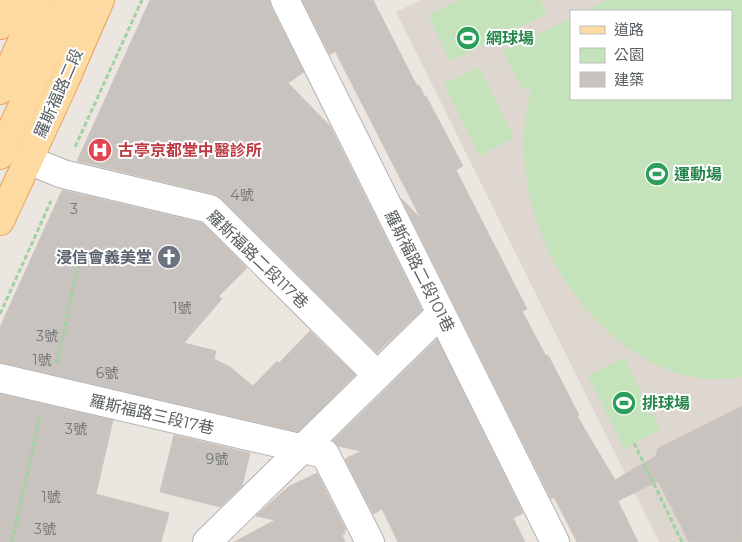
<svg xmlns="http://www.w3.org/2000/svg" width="742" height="542" font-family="Montserrat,'Noto Sans TC',sans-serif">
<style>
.education{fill:#ddd7d0;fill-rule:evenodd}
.green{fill:#c4e3bb}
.building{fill:#c8c3bf;stroke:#cfc6be}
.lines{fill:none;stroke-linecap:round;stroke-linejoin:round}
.minor-casing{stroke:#b0b4b7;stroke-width:30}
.major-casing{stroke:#eda156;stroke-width:30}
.path{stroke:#9fd4a1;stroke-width:3;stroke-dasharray:5 2.5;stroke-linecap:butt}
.minor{stroke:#fff;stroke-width:28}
.major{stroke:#fddaa2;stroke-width:28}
.labels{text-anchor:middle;stroke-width:4;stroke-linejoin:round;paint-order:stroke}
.number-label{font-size:14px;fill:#747678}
.leisure-label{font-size:16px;font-weight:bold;fill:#27864d;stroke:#fff;text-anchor:start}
.street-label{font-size:16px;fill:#585d60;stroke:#fff}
.health-label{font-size:16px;font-weight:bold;fill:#be3a42;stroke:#fff;text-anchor:start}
.worship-label{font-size:16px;font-weight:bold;fill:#5b616d;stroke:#fff;text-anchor:end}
</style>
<rect width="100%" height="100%" fill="#ebe6df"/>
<path class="education" d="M421 0H742V542H659L396 12ZM571 11H731V99H571Z"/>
<g class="green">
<polygon points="460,0 540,0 547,14 450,61 428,15"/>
<path d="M607 0H742V377C644 395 559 299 534 213 522 172 520 127 532 86L523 90 503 51 571 18V99H731V11H584Z"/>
<polygon points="479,67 514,138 480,156 444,84"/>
<polygon points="624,358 660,430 624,448 588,376"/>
</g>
<g class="building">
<polygon points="150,0 270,0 271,7 304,72 288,83 330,126 422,310 377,353 221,198 214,194 77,161"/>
<polygon points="302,0 373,0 417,86 419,85 425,97 426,96 463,166 456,170 527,309 522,311 546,356 548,355 579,415 577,416 615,480 656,456 658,448 742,406 742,542 689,542 658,481 618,501 638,542 577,542 554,497 551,499 401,198 421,219 335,51 330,55"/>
<polygon points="62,190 202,223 247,268 219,296 222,299 184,343 216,351 214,359 230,367 253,386 277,361 279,363 310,331 355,375 298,432 0,363 0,327"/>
<polygon points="437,339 523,513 513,518 525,542 398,542 382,509 373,514 345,459 361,451 338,446 333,441"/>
<polygon points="0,394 113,420 96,494 169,513 161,542 0,542"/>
<polygon points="174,435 250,453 242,486 220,507 160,492"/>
<polygon points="317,473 346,530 344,531 345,534 342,535 345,542 234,542 275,520 256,516 288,487"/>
</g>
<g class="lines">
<g class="minor-casing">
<g id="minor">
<polyline points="285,0 555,542"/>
<polyline points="28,160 63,174 210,209 377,375"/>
<polyline points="0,378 325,454 370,542"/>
<polyline points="207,542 441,313"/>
</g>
</g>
<g class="major-casing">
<g id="major">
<polyline points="0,25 12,0"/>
<polyline points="0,90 41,0"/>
<polyline points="0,155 71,0"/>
<polyline points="0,221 63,85 100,0"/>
</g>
</g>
<g class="path">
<polyline points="75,147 142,0"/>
<polyline points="0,314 51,201"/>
<polyline points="57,363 81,251"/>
<polyline points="634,443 682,542"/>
<polyline points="12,542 40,416"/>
</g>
<use href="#minor" class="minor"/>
<use href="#major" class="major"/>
</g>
<defs>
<g id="stadium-disc" transform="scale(1.25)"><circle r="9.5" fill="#2e9e5b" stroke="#fff"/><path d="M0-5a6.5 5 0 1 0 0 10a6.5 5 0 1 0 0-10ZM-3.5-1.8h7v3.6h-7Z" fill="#fff"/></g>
<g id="hospital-disc" transform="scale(1.25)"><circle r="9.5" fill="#e0444e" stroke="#fff"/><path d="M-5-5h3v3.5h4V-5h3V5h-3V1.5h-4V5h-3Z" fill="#fff"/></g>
<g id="church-disc" transform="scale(1.25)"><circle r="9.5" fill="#6b7280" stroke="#fff"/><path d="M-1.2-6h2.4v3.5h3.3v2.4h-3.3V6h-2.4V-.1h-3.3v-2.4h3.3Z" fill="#fff"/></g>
</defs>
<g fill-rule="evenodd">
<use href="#stadium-disc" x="468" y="38"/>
<use href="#hospital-disc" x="100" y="150"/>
<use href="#stadium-disc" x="657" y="174"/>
<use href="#church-disc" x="169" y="257"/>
<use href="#stadium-disc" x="624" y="403"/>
</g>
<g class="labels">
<g class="number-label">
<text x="242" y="200">4號</text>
<text x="74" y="214">3</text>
<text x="182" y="313">1號</text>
<text x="47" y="341">3號</text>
<text x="42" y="365">1號</text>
<text x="107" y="378">6號</text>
<text x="76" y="434">3號</text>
<text x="217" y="464">9號</text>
<text x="51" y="502">1號</text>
<text x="45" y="534">3號</text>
</g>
<g class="leisure-label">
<text x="486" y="44">網球場</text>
<text x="674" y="180">運動場</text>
<text x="642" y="409">排球場</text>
</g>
<g class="street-label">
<text transform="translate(58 93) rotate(-66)" y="6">羅斯福路二段</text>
<text transform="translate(258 259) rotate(44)" y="6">羅斯福路二段117巷</text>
<text transform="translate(420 271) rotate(63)" y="6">羅斯福路二段101巷</text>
<text transform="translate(152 414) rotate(13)" y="6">羅斯福路三段17巷</text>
</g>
<g class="health-label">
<text x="118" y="156">古亭京都堂中醫診所</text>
</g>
<g class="worship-label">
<text x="152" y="263">浸信會義美堂</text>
</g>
</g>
<rect x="570" y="10" width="162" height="90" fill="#ffffff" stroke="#bcbebf"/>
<rect x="580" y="26" width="25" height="8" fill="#fddaa2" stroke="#bcbebf"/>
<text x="614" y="35" font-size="15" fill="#585d60">道路</text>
<rect x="580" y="48" width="25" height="15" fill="#c4e3bb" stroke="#bcbebf"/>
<text x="614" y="60" font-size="15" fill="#585d60">公園</text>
<rect x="580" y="72" width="25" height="15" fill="#c8c3bf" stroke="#bcbebf"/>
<text x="614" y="85" font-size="15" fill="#585d60">建築</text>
</svg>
